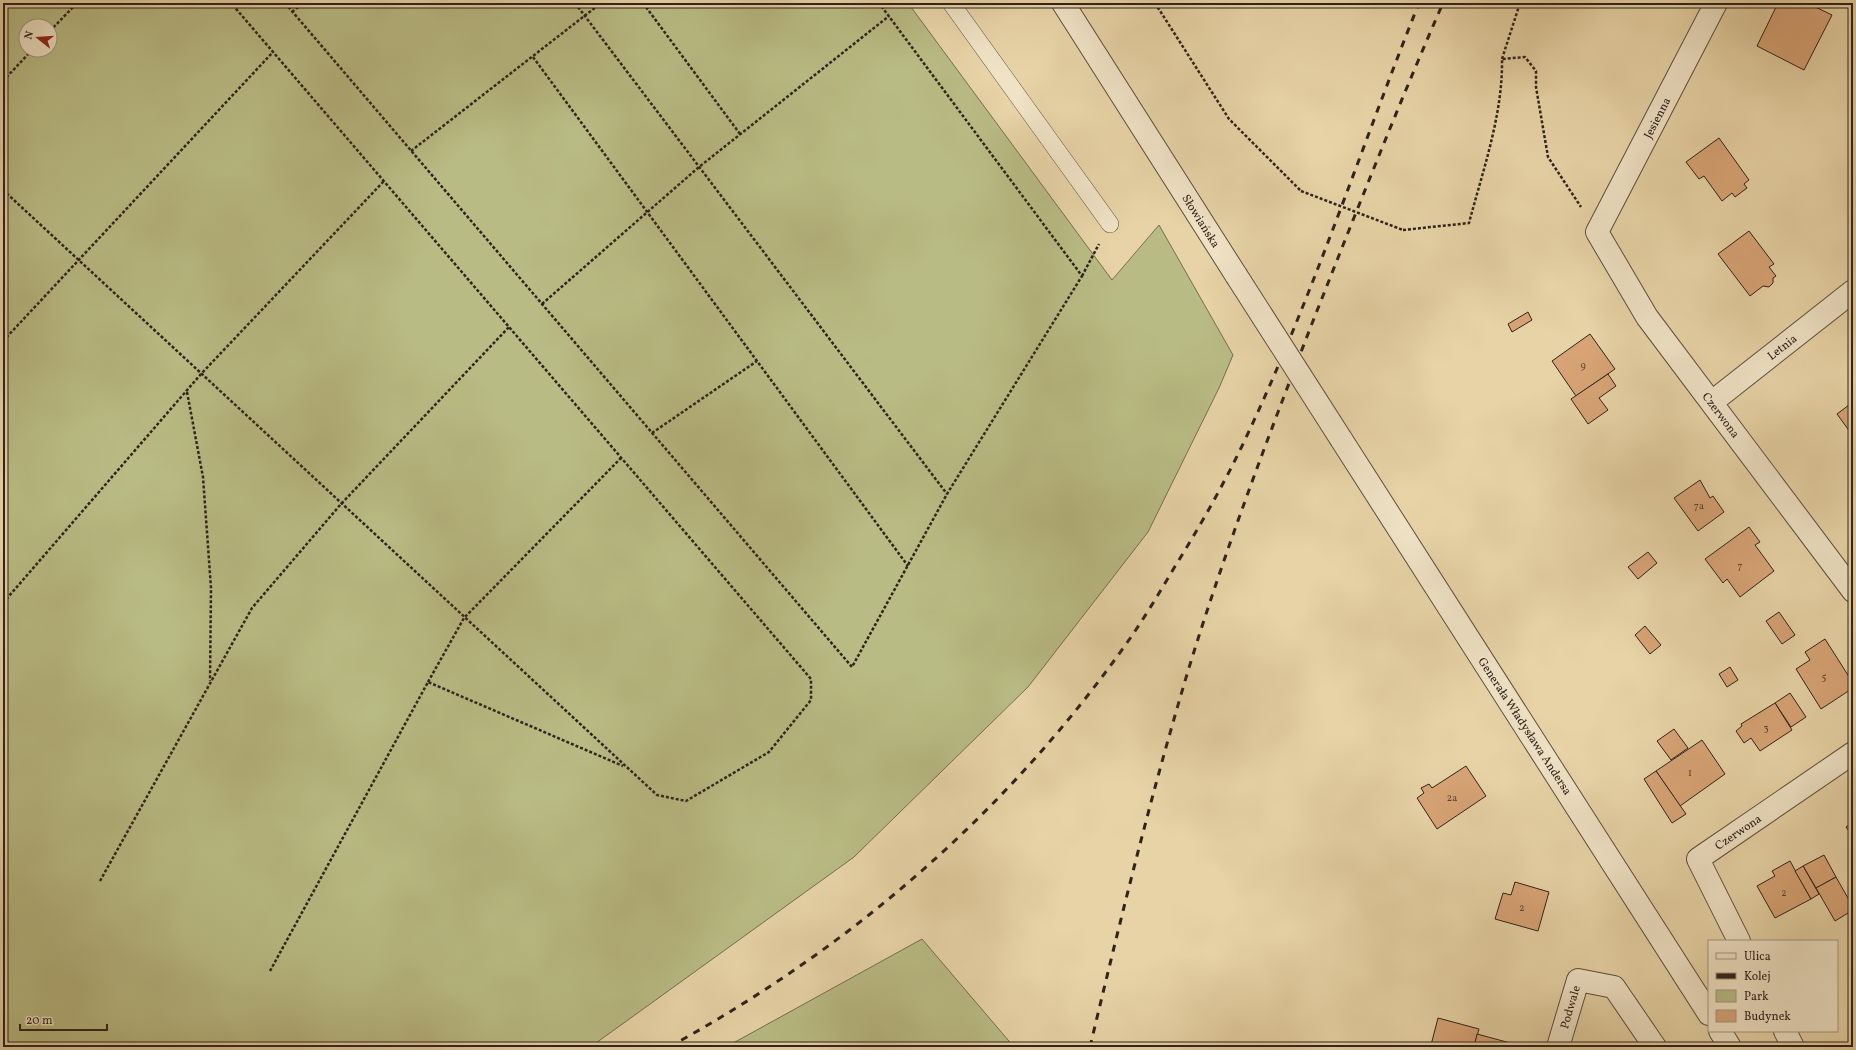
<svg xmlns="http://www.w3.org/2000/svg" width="1856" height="1050" font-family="Vollkorn,serif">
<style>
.green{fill:#b9bb84;stroke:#746e50;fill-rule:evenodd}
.building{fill:#d8a476;stroke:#2f221d}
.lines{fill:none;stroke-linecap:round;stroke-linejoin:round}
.service-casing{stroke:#5d4e3f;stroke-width:18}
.minor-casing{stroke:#5d4e3f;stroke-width:24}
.tertiary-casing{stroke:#5d4e3f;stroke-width:24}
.path{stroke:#2f221d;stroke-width:2.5;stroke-dasharray:3 2;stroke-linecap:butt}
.service{stroke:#efe2c5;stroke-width:17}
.minor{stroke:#efe2c5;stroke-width:22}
.tertiary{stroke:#efe2c5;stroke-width:22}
.rail{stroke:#2f221d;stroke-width:3;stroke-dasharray:7 7;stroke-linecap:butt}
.tertiary-bridge-casing{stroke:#5d4e3f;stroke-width:24;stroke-linecap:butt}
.path-bridge{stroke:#2f221d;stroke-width:2.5;stroke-dasharray:3 2;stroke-linecap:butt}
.tertiary-bridge{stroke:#efe2c5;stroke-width:22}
.labels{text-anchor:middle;stroke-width:3.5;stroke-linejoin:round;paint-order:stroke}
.number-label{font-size:10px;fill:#594233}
.street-label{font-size:12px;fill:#2f221d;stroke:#efe2c5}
</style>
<rect width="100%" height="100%" fill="#e7d3a6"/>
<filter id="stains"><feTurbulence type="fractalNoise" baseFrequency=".005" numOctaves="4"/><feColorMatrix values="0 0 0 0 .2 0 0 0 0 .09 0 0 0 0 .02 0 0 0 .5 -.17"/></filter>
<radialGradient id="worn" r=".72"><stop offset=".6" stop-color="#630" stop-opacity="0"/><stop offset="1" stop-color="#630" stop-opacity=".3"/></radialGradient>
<g class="green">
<path d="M3 3H908L1112 280 1159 225 1233 355 1219 388 1148 532 1028 687 854 857 596 1043 582 1047H3ZM26 26H50V50H26Z"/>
<polygon points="922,939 1014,1047 726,1047"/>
</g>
<g class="building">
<polygon points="1778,3 1807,3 1832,15 1804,70 1757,46"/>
<polygon points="1719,138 1749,180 1744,184 1747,188 1735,197 1732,193 1722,201 1704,176 1699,179 1686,162"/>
<polygon points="1749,231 1774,264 1769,267 1776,276 1773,278 1773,283 1769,287 1763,286 1750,296 1718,254"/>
<polygon points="1528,312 1532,320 1512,332 1508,324"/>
<polygon points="1590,334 1615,369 1576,396 1552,361"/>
<polygon points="1608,374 1616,386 1599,398 1608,410 1588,424 1571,399"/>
<polygon points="1853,402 1853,436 1837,414"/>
<polygon points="1700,480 1710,498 1713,496 1724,512 1698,531 1674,498"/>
<polygon points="1749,527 1760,542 1755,545 1774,571 1740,597 1727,579 1723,583 1705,559"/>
<polygon points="1648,552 1657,563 1638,579 1628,567"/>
<polygon points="1779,612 1795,635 1782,644 1766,621"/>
<polygon points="1645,626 1661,645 1650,654 1635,635"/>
<polygon points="1825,639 1853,683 1853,688 1821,709 1796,669 1810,660 1805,652"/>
<polygon points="1730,667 1738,680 1727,687 1719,674"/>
<polygon points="1790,693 1806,717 1791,727 1775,703"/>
<polygon points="1775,703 1792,730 1760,751 1751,738 1744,743 1736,731 1742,726 1741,724"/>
<polygon points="1674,729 1688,748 1671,760 1657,741"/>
<polygon points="1702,740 1725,774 1680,806 1656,771"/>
<polygon points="1466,766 1486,796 1437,829 1417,798 1424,793 1421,788 1429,784 1432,788"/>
<polygon points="1656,771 1686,814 1672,823 1644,779"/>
<polygon points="1853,822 1853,837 1846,827"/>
<polygon points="1824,855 1836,877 1816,888 1803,866"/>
<polygon points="1790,861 1811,899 1775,918 1757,886 1775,876 1772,871"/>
<polygon points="1803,866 1819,894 1811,899 1795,871"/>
<polygon points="1836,877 1853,907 1853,910 1835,921 1816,888"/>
<polygon points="1515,882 1549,892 1538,931 1495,919 1503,893 1511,895"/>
<polygon points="1438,1018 1479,1029 1474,1047 1436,1047 1431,1045"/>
<polygon points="1477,1034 1514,1044 1514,1047 1474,1047"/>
</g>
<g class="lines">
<g class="service-casing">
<polyline id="service" points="951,3 1110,224"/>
</g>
<g class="minor-casing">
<g id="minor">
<polyline points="1716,3 1597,232 1647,317 1853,591"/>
<polyline points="1712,402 1853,291"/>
<polyline points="1739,941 1698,859 1853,753"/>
<polyline points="1785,1031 1793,1047"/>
<polyline points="1558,1047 1578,980 1614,987 1655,1047"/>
</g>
</g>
<g class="tertiary-casing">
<g id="tertiary">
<polyline points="1063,3 1236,275"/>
<polyline points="1341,439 1709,1014"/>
<polyline points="1720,1031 1730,1047"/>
</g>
</g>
<g class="path">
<polyline points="285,3 852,667 947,494 1082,276 879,3"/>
<polyline points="575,3 947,494"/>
<polyline points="643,3 740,134"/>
<polyline points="1155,3 1229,119 1301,191"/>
<polyline points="292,12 303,3"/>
<polyline points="50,31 77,3"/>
<polyline points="533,57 908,566"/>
<polyline points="1502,59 1520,3"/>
<polyline points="3,81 32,50"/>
<polyline points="411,151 601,3"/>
<polyline points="3,190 657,795 686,801 769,752 811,700 811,679 231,3"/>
<path d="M1403 230 1469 223C1483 170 1503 114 1502 59L1525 57 1536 71V87L1548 157 1581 207"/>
<polyline points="1082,276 1099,244"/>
<polyline points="542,304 699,167 889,16"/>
<polyline points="3,341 273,52"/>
<polyline points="187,392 203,477 211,588 210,681"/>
<polyline points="652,433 757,361"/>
<polyline points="3,603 201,374 384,181"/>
<polyline points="428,682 464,618 621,458"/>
<polyline points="100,881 252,608 341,504 509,327"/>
<polyline points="270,971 428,682 623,766"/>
</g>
<use href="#service" class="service"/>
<use href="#minor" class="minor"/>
<use href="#tertiary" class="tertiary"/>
<g class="rail">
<path d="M669 1047C850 948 1004 815 1124 647 1142 622 1158 595 1174 568 1202 523 1228 477 1250 429 1315 290 1362 145 1419 3"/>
<path d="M1090 1047C1120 921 1151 795 1188 671 1224 553 1268 437 1313 321 1355 215 1397 108 1443 3"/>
</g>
<g class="tertiary-bridge-casing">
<polyline id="tertiary-bridge" points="1236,275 1341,439"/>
</g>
<polyline class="path-bridge" points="1301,191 1403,230"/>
<use href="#tertiary-bridge" class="tertiary-bridge"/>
</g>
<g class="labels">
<g class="number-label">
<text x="1583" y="369">9</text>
<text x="1699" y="509">7a</text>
<text x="1740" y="569">7</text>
<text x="1824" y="680">5</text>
<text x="1766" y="731">3</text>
<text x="1690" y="776">1</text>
<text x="1452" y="801">2a</text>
<text x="1784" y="896">2</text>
<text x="1522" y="911">2</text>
</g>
<g class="street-label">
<text transform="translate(1657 118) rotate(-63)" y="4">Jesienna</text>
<text transform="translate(1201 221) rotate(58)" y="4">Słowiańska</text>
<text transform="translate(1782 347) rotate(-38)" y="4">Letnia</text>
<text transform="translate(1721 415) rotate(53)" y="4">Czerwona</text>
<text transform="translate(1525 726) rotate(57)" y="4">Generała Władysława Andersa</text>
<text transform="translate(1738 832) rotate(-34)" y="4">Czerwona</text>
<text transform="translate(1570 1007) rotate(-74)" y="4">Podwale</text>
</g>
</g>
<rect width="1856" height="1050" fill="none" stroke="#e7d3a6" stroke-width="16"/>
<rect x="4" y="4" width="1848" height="1042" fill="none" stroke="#2f221d" stroke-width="2"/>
<rect x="8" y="8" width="1840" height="1034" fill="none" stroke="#2f221d"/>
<rect x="1708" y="940" width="130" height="92" fill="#efe2c5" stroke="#a29582"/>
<rect x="1716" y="953" width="20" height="6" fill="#efe2c5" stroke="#a29582"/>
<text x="1744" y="960" font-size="12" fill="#2f221d">Ulica</text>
<rect x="1716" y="973" width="20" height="6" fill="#2f221d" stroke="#a29582"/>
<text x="1744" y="980" font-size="12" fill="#2f221d">Kolej</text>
<rect x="1716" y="990" width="20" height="12" fill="#b9bb84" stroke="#a29582"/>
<text x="1744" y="1000" font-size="12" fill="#2f221d">Park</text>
<rect x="1716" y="1010" width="20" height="12" fill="#d8a476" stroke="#a29582"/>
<text x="1744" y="1020" font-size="12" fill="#2f221d">Budynek</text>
<g transform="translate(38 38) rotate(287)"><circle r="19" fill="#efe2c5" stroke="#a29582"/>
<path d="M0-3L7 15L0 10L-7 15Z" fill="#8f2418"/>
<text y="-6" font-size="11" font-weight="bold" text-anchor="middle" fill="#2f221d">N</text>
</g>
<path d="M20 1024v6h87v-6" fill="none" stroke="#2f221d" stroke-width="2"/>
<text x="26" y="1024" font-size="12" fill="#2f221d" stroke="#efe2c5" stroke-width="3" paint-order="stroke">20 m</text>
<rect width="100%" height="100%" filter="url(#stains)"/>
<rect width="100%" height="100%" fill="url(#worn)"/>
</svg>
